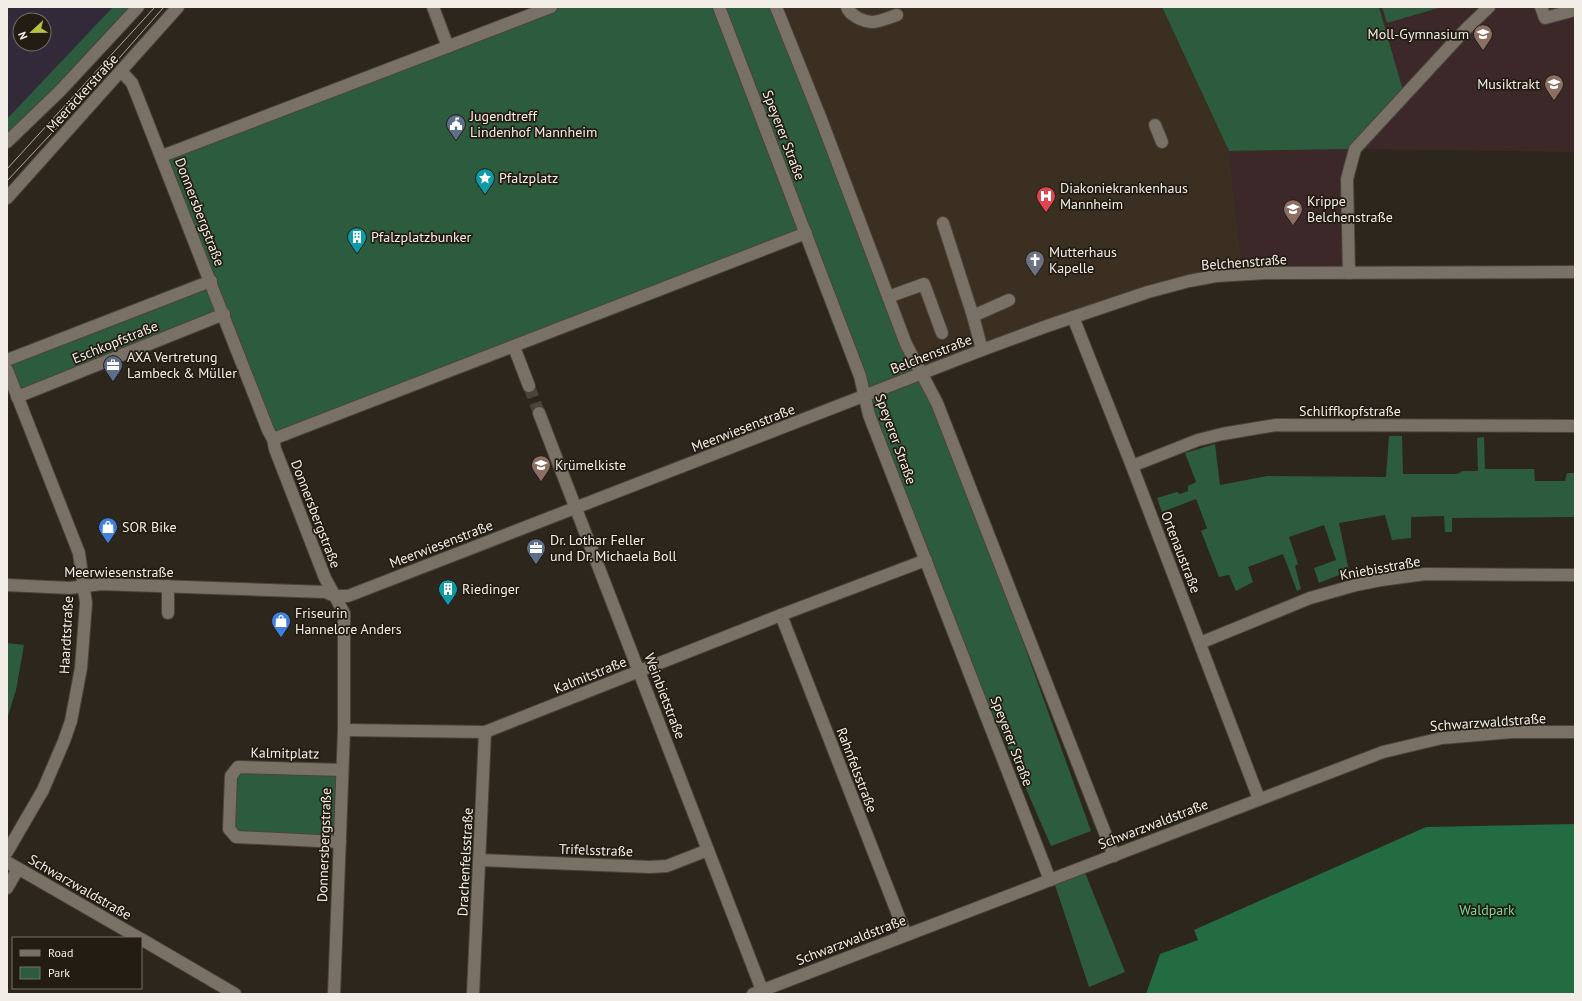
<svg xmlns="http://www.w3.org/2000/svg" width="1582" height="1001" font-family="'PT Sans',sans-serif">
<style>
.built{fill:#3a2f20}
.industrial{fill:#332a39;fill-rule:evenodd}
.education{fill:#3c2828}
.green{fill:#2d5b3e}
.forest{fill:#236b41}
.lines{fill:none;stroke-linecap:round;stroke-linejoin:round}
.minor-tunnel{stroke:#4b443a;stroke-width:12;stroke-dasharray:12 6;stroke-linecap:butt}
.minor-casing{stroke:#4a443c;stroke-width:14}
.minor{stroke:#7a7166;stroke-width:12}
.tram{stroke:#ada7a0;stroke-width:1}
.labels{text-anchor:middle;stroke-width:3.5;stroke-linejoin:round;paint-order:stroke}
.poi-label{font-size:14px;fill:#f2ede7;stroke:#231c13;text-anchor:start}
.street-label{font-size:14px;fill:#f2ede7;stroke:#231c13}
.park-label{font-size:14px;fill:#78d99b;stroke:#231c13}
</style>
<rect width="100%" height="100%" fill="#2d261c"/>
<polygon class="built" points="776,7 1162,7 1229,151 1243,274 1189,281 922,374"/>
<path class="industrial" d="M7 7H115L7 120ZM20 20H44V44H20Z"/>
<polygon class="education" points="1379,7 1575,7 1575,152 1356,149 1347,179 1349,273 1243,274 1229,151 1356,149 1404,94"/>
<g class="green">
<polygon points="113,7 133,7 7,137 7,119"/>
<polygon points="561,7 712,7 796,208 718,7 776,7 888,297 937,403 1091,831 1051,846 926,560 806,233 273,439 224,314 17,397 7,360 211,281 166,159"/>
<polygon points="1162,7 1379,7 1404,94 1355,149 1229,151"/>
<polygon points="1382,7 1442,7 1387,23"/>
<polygon points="1389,436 1402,436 1403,474 1457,474 1463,471 1478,471 1477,438 1484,437 1485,469 1534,469 1535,481 1565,481 1567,473 1575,473 1575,517 1452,518 1452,532 1445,532 1444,516 1411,517 1411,538 1392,540 1385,515 1339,523 1349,571 1319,583 1314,568 1336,560 1324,525 1289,537 1298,564 1295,566 1301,589 1297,591 1283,554 1248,567 1253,582 1236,591 1229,575 1219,577 1201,531 1207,528 1196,499 1162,512 1157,498 1177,492 1180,494 1188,491 1188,486 1196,482 1185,453 1215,444 1220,485 1267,476 1386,477"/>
<polygon points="7,643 24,645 16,690 7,719"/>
<polygon points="238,767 342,770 340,842 236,837 231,776"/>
<polygon points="1084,870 1125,972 1089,987 1054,882"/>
</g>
<polygon class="forest" points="1575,824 1575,994 1146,994 1160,954 1198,940 1194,930 1426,827"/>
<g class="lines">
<polyline class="minor-tunnel" points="529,386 539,413"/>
<g class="minor-casing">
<g id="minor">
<polyline points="433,7 448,47"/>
<polyline points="719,7 860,376 869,415 1050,880"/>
<polyline points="776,7 821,119 906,344 937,403 1114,856"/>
<path d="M847 7C849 13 852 14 858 18 873 26 882 20 897 15"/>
<polyline points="1541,7 1545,18 1575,10"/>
<polyline points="121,71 132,83 138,98 268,430 273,439 275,449 325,578 344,613 344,730 334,994"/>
<polyline points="1155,125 1162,142"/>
<polyline points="7,142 60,91 138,7"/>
<polyline points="162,156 551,7"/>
<polyline points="7,198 178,7"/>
<polyline points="943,223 973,316"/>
<polyline points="1349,273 1347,179 1355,149 1466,29 1489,7"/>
<polyline points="888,297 924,284 942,333"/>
<polyline points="1073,317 1132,466 1259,799"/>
<polyline points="514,347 529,386"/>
<polyline points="982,350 973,316 1009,300"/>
<polyline points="7,360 211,281"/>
<polyline points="7,370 79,553 86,603 81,668 71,721 64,741 43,790 7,852"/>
<polyline points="17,397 224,314"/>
<polyline points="539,413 762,990"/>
<polyline points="273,439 806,233"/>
<polyline points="1132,466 1198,440 1222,434 1276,425 1575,426"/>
<polyline points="7,585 70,588 101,584 325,592 335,596 348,596 982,350 1047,326 1148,292 1189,281 1216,276 1266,273 1575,272"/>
<polyline points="168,613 168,586"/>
<polyline points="781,615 906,935"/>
<polyline points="1200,643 1310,598 1356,585 1381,580 1425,574 1575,575"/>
<polyline points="344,730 485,732 781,615 926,560"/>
<polyline points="340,842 236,837 229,829 231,776 238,767 342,770"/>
<polyline points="480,860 650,867 667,866 708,850"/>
<polyline points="7,862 139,938"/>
<polyline points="7,888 18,869"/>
<polyline points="141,939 235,994"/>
<polyline points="473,994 485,732"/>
<polyline points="753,994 1383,752 1442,738 1512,732 1575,732"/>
</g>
</g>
<use href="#minor" class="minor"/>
<g class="tram">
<polyline points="7,169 155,7"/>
<polyline points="7,181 78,105 164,7"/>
</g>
</g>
<defs>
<g id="school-pin" transform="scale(1)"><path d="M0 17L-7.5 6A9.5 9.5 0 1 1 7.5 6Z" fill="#8d6e63" stroke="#231c13"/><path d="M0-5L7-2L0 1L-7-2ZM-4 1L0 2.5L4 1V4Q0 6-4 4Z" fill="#fff"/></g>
<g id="civic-pin" transform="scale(1)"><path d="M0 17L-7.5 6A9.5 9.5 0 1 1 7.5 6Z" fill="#5c6f8a" stroke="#231c13"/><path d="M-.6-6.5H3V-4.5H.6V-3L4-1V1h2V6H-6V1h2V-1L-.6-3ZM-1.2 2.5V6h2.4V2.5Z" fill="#fff"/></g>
<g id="sight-pin" transform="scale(1)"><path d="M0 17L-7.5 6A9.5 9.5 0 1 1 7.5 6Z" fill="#0f9aa8" stroke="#231c13"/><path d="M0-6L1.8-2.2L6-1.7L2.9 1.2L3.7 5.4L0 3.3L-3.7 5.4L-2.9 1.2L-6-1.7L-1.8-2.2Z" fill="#fff"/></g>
<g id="hospital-pin" transform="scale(1)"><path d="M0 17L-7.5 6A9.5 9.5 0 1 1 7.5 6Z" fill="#e0444e" stroke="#231c13"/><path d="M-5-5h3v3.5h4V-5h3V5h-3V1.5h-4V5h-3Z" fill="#fff"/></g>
<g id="building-pin" transform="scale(1)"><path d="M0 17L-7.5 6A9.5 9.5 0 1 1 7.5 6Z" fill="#0f9aa8" stroke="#231c13"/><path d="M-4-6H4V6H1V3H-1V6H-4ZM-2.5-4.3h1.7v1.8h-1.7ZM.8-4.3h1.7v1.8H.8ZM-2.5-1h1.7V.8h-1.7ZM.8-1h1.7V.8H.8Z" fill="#fff"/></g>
<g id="church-pin" transform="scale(1)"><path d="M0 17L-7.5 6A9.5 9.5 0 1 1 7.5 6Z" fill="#6b7280" stroke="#231c13"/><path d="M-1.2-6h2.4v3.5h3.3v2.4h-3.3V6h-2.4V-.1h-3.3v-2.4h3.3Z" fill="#fff"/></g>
<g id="office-pin" transform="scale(1)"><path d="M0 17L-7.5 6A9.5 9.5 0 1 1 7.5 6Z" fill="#5c6f8a" stroke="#231c13"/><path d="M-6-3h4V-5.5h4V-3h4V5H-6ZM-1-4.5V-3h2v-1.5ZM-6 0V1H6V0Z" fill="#fff"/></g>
<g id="shop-pin" transform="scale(1)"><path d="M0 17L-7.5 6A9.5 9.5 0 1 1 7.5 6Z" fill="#3f7fe0" stroke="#231c13"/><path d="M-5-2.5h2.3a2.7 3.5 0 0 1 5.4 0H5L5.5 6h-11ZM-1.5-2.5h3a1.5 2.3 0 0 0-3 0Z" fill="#fff"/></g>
</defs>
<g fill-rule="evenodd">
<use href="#school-pin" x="1483" y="34"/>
<use href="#school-pin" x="1554" y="84"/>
<use href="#civic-pin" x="456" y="124"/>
<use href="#sight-pin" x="485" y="178"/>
<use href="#hospital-pin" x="1046" y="196"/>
<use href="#school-pin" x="1293" y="209"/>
<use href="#building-pin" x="357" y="237"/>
<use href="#church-pin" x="1035" y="260"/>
<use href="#office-pin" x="113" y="365"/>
<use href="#school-pin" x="541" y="465"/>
<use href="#shop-pin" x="108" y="527"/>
<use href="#office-pin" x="536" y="548"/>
<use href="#building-pin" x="448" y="589"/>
<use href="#shop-pin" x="281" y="621"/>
</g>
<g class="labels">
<g class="poi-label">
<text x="1469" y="39" text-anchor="end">Moll-Gymnasium</text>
<text x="1540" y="89" text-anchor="end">Musiktrakt</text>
<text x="470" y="121">Jugendtreff<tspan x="470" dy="16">Lindenhof Mannheim</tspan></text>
<text x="499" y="183">Pfalzplatz</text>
<text x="1060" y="193">Diakoniekrankenhaus<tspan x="1060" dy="16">Mannheim</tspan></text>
<text x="1307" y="206">Krippe<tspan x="1307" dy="16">Belchenstraße</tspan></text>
<text x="371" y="242">Pfalzplatzbunker</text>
<text x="1049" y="257">Mutterhaus<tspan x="1049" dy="16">Kapelle</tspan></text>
<text x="127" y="362">AXA Vertretung<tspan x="127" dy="16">Lambeck &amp; Müller</tspan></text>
<text x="555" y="470">Krümelkiste</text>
<text x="122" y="532">SOR Bike</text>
<text x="550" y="545">Dr. Lothar Feller<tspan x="550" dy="16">und Dr. Michaela Boll</tspan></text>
<text x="462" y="594">Riedinger</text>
<text x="295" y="618">Friseurin<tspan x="295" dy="16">Hannelore Anders</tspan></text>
</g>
<g class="street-label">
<text transform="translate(82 93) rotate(-48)" y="5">Meeräckerstraße</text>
<text transform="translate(784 135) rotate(69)" y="5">Speyerer Straße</text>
<text transform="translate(200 212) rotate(69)" y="5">Donnersbergstraße</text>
<text transform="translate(1244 262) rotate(-4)" y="5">Belchenstraße</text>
<text transform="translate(115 342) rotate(-22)" y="5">Eschkopfstraße</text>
<text transform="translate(931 354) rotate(-21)" y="5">Belchenstraße</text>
<text x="1350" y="416">Schliffkopfstraße</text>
<text transform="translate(743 428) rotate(-21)" y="5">Meerwiesenstraße</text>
<text transform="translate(896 439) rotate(70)" y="5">Speyerer Straße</text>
<text transform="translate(316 514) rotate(69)" y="5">Donnersbergstraße</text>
<text transform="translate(441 544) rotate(-21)" y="5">Meerwiesenstraße</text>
<text transform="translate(1181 552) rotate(69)" y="5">Ortenaustraße</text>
<text transform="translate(1380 568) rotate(-10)" y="5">Kniebisstraße</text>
<text x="119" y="577">Meerwiesenstraße</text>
<text transform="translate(66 635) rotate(-87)" y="5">Haardtstraße</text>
<text transform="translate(590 675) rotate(-22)" y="5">Kalmitstraße</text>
<text transform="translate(665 696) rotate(69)" y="5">Weinbietstraße</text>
<text transform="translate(1488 722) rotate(-4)" y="5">Schwarzwaldstraße</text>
<text transform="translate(1012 741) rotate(69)" y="5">Speyerer Straße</text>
<text transform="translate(285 753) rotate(1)" y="5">Kalmitplatz</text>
<text transform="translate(857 770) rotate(69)" y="5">Rahnfelsstraße</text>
<text transform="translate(1153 824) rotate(-21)" y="5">Schwarzwaldstraße</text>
<text transform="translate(324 845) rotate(-88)" y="5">Donnersbergstraße</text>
<text transform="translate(596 850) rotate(2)" y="5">Trifelsstraße</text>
<text transform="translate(465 862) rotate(-87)" y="5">Drachenfelsstraße</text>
<text transform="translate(80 887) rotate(30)" y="5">Schwarzwaldstraße</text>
<text transform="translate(851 940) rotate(-21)" y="5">Schwarzwaldstraße</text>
</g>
<g class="park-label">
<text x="1487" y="915">Waldpark</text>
</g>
</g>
<rect width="1582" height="1001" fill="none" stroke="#f2ede7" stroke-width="16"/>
<rect x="12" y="937" width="130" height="52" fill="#231c13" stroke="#767068"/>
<rect x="20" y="950" width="20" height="6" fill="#7a7166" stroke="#767068"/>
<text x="48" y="957" font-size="12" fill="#f2ede7">Road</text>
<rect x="20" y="967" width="20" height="12" fill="#2d5b3e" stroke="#767068"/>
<text x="48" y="977" font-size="12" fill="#f2ede7">Park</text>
<g transform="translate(32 32) rotate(248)"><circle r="19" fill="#231c13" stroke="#767068"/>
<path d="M0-3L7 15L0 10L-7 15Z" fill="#b7c148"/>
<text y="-6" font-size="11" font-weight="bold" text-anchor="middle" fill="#f2ede7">N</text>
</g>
</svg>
